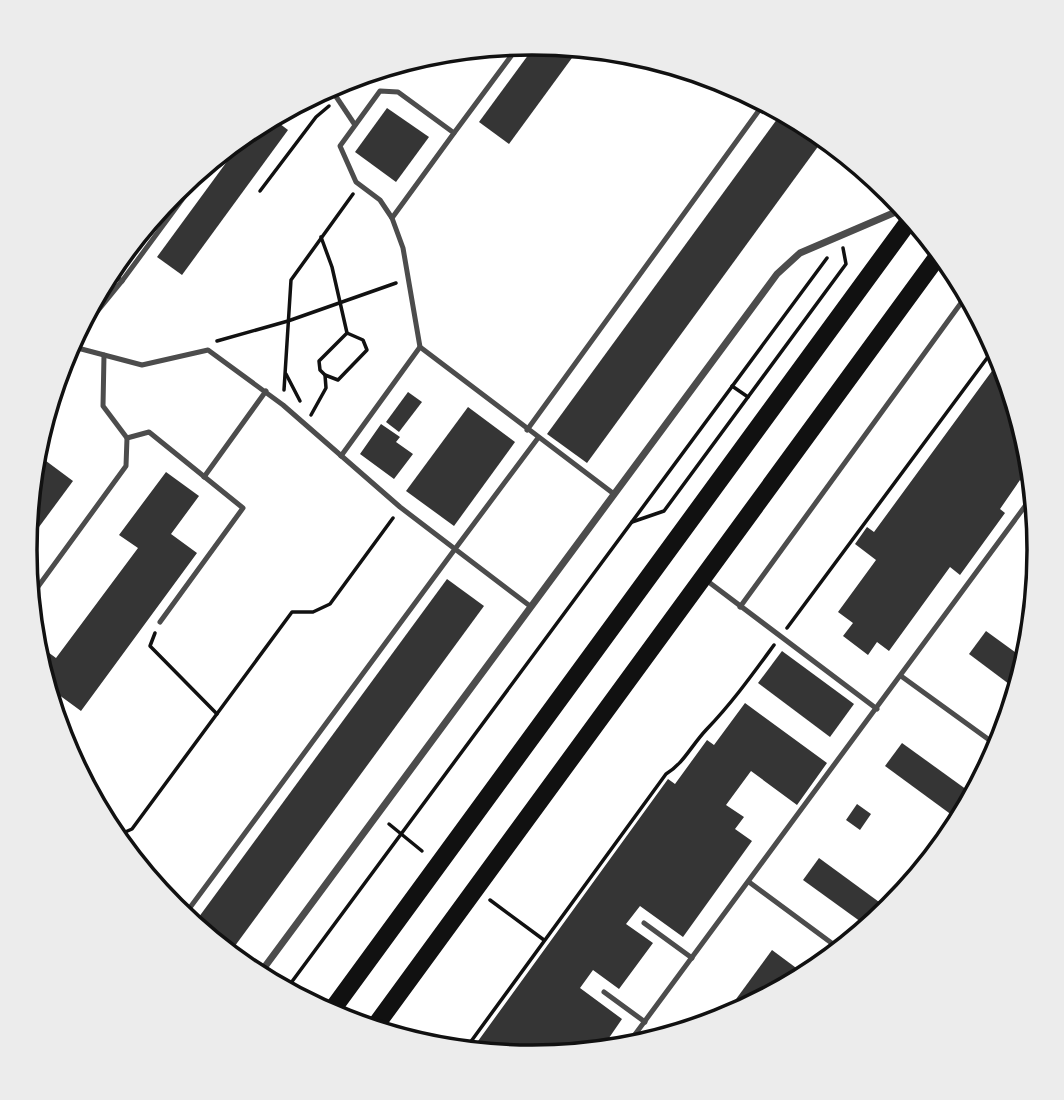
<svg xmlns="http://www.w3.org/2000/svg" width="1064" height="1100" font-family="'Fira Sans',sans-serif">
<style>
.building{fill:#353535}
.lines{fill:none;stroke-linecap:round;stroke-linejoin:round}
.path{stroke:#111;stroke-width:3.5}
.service{stroke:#4c4c4c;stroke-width:5}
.minor{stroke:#4c4c4c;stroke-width:7}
.primary{stroke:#111;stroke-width:18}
.rim{fill:none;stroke:#111;stroke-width:3.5}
</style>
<rect width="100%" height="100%" fill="#fff"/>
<g class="building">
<polygon points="537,43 580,47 509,144 479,122"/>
<polygon points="385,67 376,80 366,73 376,70"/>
<polygon points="387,108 429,137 396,182 355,152"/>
<polygon points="783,111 825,137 587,463 547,434"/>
<polygon points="271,117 288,130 182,275 157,257 253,126"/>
<polygon points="1000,360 1030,451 1032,477 1026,485 1020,480 1000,509 1005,513 960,575 950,567 889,651 877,642 868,655 843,636 853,623 838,612 876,560 855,544 867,527 874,532"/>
<polygon points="408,392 422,402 399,432 386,422"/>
<polygon points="468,407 515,442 454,526 406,491"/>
<polygon points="381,424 400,437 396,442 413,454 394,479 360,454"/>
<polygon points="34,452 73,481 25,546"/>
<polygon points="166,472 199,496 171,534 197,553 81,711 55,692 50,700 34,648 37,644 56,658 138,548 119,535"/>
<polygon points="447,579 484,606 229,954 193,925"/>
<polygon points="986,631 1026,660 1017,690 969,654"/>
<polygon points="782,651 854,704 830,737 758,683"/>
<polygon points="745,703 827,763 797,805 751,771 726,805 744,817 735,829 752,841 683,937 640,906 626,924 653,943 619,989 593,970 580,988 622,1019 600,1051 532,1057 479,1052 473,1048 668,779 675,784 707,740 714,745"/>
<polygon points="902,743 974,795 960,821 885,766"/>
<polygon points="857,804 871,814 860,830 846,820"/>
<polygon points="819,858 890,910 868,927 803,880"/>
<polygon points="772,950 807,976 720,1021"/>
</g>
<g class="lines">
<g class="path">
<polyline points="260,191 316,117 329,106"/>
<polyline points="321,237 332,267 347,333"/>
<polygon points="347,333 363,340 367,350 338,380 325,375 320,370 319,361"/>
<polyline points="217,341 288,321 396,283"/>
<polyline points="286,374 300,401"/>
<polyline points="732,386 748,397"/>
<polyline points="284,390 291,280 353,194"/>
<polyline points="311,415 326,388 325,375"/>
<polyline points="632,522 664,511 846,264 843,248"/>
<polyline points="787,628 996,346"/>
<polyline points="155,633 150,646 217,714"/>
<polyline points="389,824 422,851"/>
<polyline points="114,837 132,829 292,612 313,612 330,604 393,518"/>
<polyline points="490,900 544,940"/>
<polyline points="285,991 827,258"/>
<path d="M464 1051 666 774C684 763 691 746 706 730 732 703 752 675 774 645"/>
</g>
<g class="service">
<polyline points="329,86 355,125"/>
<polygon points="380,91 398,92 454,133 392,218 380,200 356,182 340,146"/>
<polyline points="454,133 520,44"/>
<polyline points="392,218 403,248 420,347 614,494"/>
<polyline points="108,271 122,281"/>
<polyline points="70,345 122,281 212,159"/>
<polyline points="65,353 70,346 142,365 208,350 283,405 400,507 455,549 183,917"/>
<polyline points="527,430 765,102"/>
<polyline points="127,438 149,432 243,508 160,622"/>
<polyline points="341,456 420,347"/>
<polyline points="204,477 266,391"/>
<polyline points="706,580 877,709"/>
<polyline points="29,599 126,466 127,438 103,406 104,355"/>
<polyline points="530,606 455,549 538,438"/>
<polyline points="740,607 961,303 961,282"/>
<polyline points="901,676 999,747"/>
<polyline points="749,882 841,950"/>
<polyline points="644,923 692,958"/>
<polyline points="604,992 645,1022"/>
<polyline points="625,1048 1034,494"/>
</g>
<polyline class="minor" points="258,976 777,274 800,253 905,208"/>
<g class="primary">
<polyline points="329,1014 912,217"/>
<polyline points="373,1029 941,252"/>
</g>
</g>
<path d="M0 0H1064V1100H0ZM37 550a495 495 0 1 1 990 0a495 495 0 1 1-990 0Z" fill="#ececec" fill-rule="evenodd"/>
<path class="rim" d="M37 550a495 495 0 1 1 990 0a495 495 0 1 1-990 0Z"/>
</svg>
